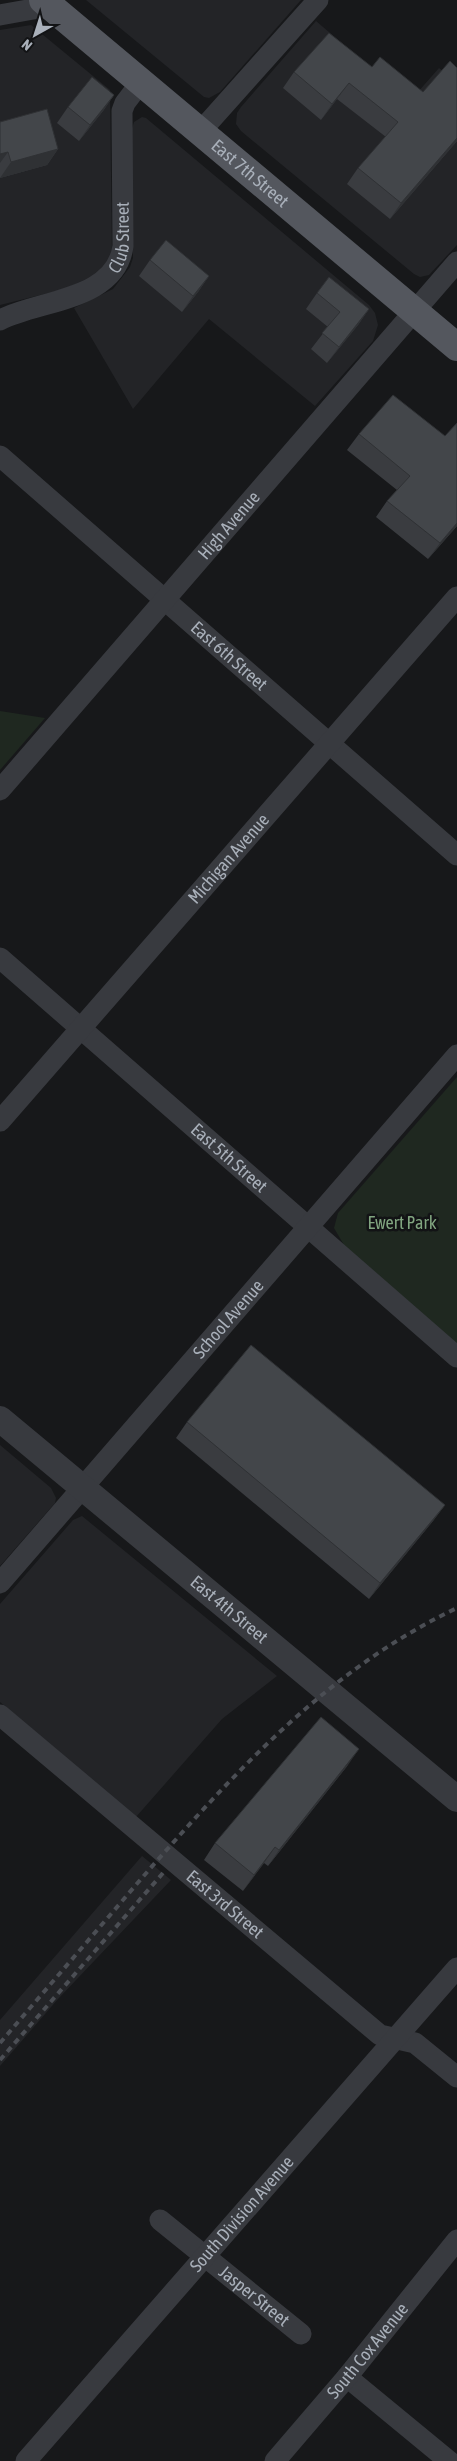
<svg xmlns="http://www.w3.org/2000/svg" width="457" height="2461" font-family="'Asap Condensed',sans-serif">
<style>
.built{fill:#232427}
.green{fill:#1f2820}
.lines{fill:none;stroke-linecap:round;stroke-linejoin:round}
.minor{stroke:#383a3f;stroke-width:21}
.tertiary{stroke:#383a3f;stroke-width:26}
.primary{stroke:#54575e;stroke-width:28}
.rail{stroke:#4b4e54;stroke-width:4;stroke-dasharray:6 5;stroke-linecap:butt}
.wall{fill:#3a3c40}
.shaded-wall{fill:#2f3134}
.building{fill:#43464a;stroke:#2f3134}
.labels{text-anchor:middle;stroke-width:5;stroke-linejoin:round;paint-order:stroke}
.street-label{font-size:18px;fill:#a9b0ba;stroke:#121315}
.park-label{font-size:18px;fill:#81a580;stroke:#121315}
</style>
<rect width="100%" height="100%" fill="#17181a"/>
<g class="built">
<polygon points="86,0 301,0 220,92 209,98 204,97"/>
<polygon points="316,21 410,101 439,68 457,83 457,245 429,275 420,277 414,274 241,131 236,124 237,113 241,107"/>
<polygon points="31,25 110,90 112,257 97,274 65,289 0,305 0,30"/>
<polygon points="142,117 146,118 369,305 375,313 378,325 373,341 315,406 209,319 133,409 74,308 113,289 130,267 133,258 131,132 134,122"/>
<polygon points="0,1445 51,1488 56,1498 55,1503 0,1566"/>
<polygon points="82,1516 277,1676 222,1719 136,1817 0,1702 0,1604 73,1520"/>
<polygon points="142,1856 171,1880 58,1999 0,2066 0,2020"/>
</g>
<g class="green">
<polygon points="0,711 45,718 0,770"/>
<polygon points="457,1077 457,1344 344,1245 334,1228 338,1213"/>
</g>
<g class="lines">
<g class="minor">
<polyline points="0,15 50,6"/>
<polyline points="200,132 318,0"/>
<path id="s1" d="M0 320C38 300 116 301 123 246L122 111 125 103 141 82"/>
<path id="s2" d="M0 456 457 855"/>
<path id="s3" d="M0 790 457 262"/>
<path id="s4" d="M0 958 457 1357"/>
<path id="s5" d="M0 1121 457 597"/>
<path id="s6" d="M0 1583 457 1055"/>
<path id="s7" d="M0 1715 380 2035 415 2043 457 2077"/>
<path id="s8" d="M160 2220 301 2334"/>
<polyline points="347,2377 449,2461"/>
<path id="s9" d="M26 2461 457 1968"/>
<path id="s10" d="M275 2461 347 2377 457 2240"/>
</g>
<path class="tertiary" id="s11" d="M0 1419 457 1799"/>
<path class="primary" id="s12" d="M43 0 457 347"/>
<g class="rail">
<path d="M0 2043C47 1988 94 1934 141 1879 233 1774 328 1669 457 1608"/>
<polyline points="0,2060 163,1873"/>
</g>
</g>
<g class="wall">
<polygon points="329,33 457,141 390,219 347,184 358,168 386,137 337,99 321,120 283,88 294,72"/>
<polygon points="114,95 103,111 79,141 57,123 68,107"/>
<polygon points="0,122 58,149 47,165 0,178"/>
<polygon points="150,260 209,276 198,292 182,312 139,276"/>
<polygon points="317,293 369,309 358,325 327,363 311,349 328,327 306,309"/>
<polygon points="457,423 457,526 428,559 376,517 387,501 397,490 347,450 359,434 445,436"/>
<polygon points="187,1422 445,1505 433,1521 369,1599 176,1438"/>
<polygon points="348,1765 268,1866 264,1863 243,1891 204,1860 215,1843"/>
</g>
<g class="shaded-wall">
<polygon points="349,83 337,99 321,120 332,104"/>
<polygon points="114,95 103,111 79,141 90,125"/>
<polygon points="457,138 457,141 390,219 401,203"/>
<polygon points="58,149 47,165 0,178 11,162"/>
<polygon points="8,152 0,163 0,154"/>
<polygon points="209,276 198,292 182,312 193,296"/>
<polygon points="369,309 358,325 327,363 339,347"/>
<polygon points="457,523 457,526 428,559 440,543"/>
<polygon points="445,1505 433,1521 369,1599 380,1583"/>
<polygon points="359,1749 348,1765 268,1866 279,1850"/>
<polygon points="275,1847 264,1863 243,1891 254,1875"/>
</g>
<g class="building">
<polygon points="329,33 372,67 380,57 423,92 450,61 457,68 457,138 401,203 358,168 398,122 349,83 332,104 294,72"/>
<polygon points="92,77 114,95 90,125 68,107"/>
<polygon points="47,109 58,149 11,162 8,152 0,154 0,122"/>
<polygon points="166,240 209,276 193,296 150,260"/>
<polygon points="329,277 369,309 339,347 322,333 340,312 317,293"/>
<polygon points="393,395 445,436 457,423 457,523 440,543 387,501 410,476 359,434"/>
<polygon points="251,1345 445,1505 380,1583 187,1422"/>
<polygon points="321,1717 359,1749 279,1850 275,1847 254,1875 215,1843"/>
</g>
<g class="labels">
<g class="street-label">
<text dy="6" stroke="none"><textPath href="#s12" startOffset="270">East 7th Street</textPath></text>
<text dy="6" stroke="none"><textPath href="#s1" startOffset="160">Club Street</textPath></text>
<text dy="6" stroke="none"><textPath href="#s3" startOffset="350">High Avenue</textPath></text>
<text dy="6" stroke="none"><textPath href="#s2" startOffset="304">East 6th Street</textPath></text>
<text dy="6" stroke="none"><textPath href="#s5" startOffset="348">Michigan Avenue</textPath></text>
<text dy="6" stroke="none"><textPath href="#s4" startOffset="304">East 5th Street</textPath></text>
<text dy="6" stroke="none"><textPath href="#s6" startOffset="349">School Avenue</textPath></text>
<text dy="6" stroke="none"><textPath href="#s11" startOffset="298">East 4th Street</textPath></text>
<text dy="6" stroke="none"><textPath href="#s7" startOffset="294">East 3rd Street</textPath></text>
<text dy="6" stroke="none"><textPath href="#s9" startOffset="328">South Division Avenue</textPath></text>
<text dy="6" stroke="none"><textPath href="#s8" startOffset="121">Jasper Street</textPath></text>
<text dy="6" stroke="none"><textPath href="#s10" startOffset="144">South Cox Avenue</textPath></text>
</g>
<g class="park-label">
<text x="402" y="1229">Ewert Park</text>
</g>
</g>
<g transform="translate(35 35) rotate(219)" stroke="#121315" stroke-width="4" paint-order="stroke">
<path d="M0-4L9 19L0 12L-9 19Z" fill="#a9b0ba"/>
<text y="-8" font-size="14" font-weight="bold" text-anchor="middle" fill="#a9b0ba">N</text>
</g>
</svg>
